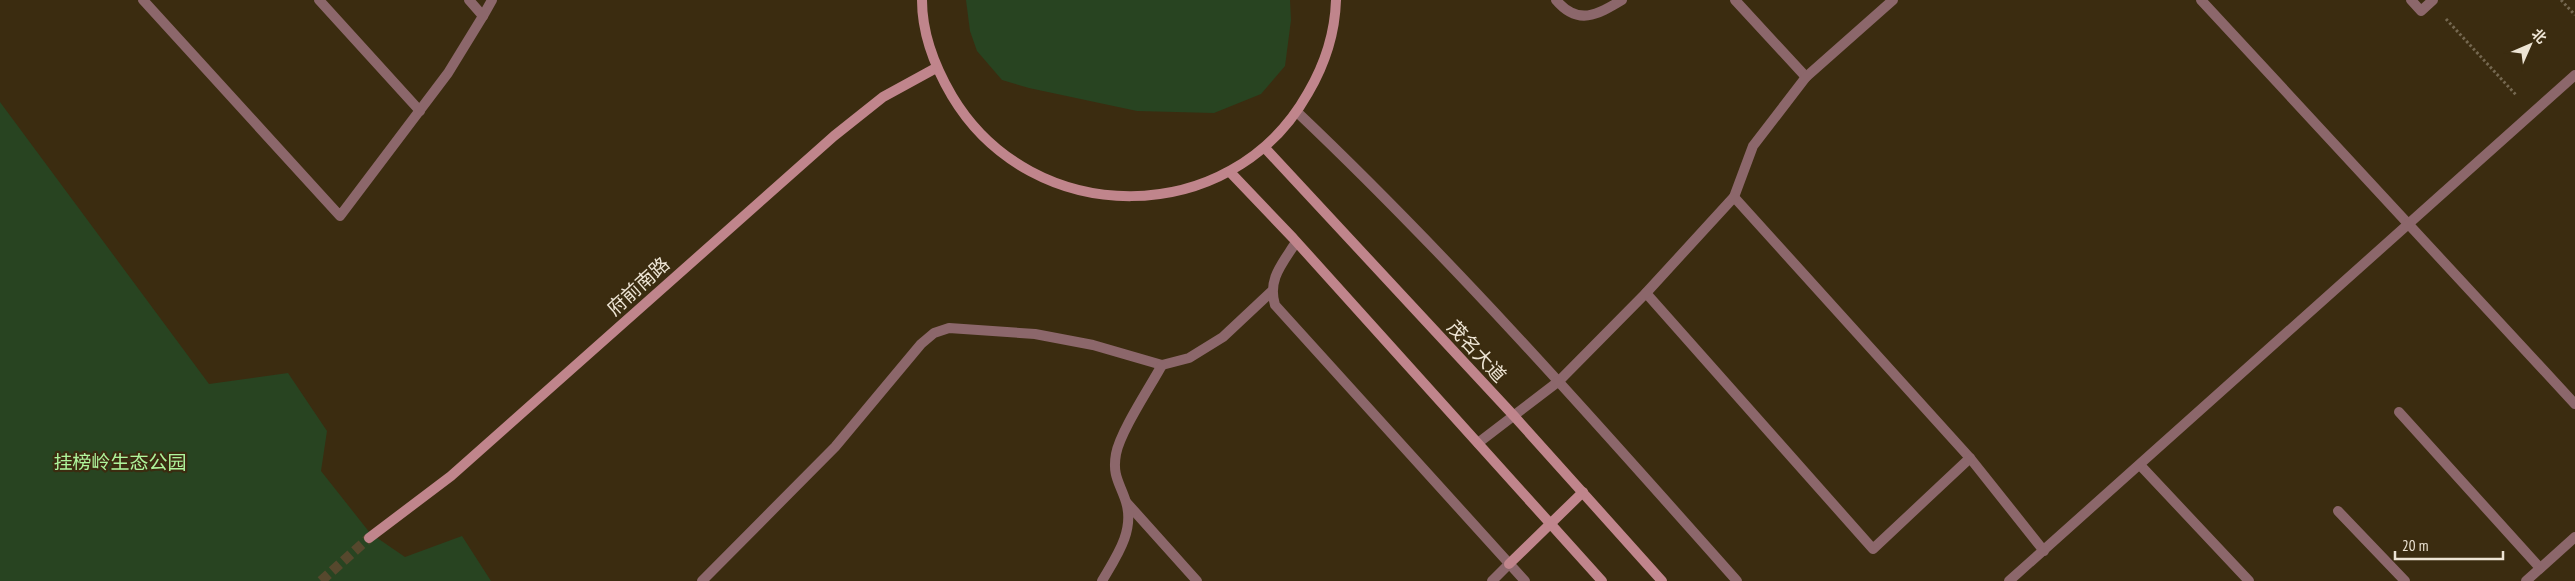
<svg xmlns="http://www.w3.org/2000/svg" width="2575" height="581" font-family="'PT Sans Narrow','Noto Sans SC',sans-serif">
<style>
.green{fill:#284421}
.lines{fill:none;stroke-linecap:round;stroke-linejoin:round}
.secondary-tunnel{stroke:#56482d;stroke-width:10;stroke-dasharray:10 5;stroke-linecap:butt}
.path{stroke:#756850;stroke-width:3;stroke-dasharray:2.5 2.5;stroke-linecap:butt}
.service{stroke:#8c676b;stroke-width:10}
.minor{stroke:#8c676b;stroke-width:10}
.secondary{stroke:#c0858c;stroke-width:10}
.labels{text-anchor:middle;stroke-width:4.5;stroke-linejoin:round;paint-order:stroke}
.street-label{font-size:19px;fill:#ede4d4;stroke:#3b2c10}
.park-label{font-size:19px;fill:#aff59c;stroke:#3b2c10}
</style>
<rect width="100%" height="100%" fill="#3b2c10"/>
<g class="green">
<polygon points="966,0 1290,0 1291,20 1285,66 1261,94 1214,113 1137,111 1029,88 1002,80 977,51 970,31"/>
<polygon points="0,102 209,384 288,373 327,431 321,471 370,533 405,557 462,536 491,581 0,581"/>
</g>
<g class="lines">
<polyline class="secondary-tunnel" points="321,581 369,538"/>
<g class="path">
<polyline points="2561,0 2575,15"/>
<polyline points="2446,19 2517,96"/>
</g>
<g class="service">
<polyline points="143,0 340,216 448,73 483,16"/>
<polyline points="319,0 420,111"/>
<polyline points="469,0 483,16 492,0"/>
<path d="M1556 0C1578 26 1597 15 1622 0"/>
<polyline points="1735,0 1806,77"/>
<polyline points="2411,0 2421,11 2433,0"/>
<polyline points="1734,197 1970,458 2044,551"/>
<polyline points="1646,293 1873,549 1970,458"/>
<polyline points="2399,412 2540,568"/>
<polyline points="1127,503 1197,581"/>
<polyline points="2338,511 2405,581"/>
<polyline points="702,581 835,447 921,344 934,333 949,328 1035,334 1093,345 1162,365 1189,358 1223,337 1271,292"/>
<path d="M1102 581C1116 557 1135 531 1126 502 1120 483 1112 476 1116 454 1120 432 1150 387 1162 365"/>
<polyline points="1492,581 1509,564"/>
</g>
<g class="minor">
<polyline points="2201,0 2575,404"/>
<path d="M1297 112C1453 260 1595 421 1737 581"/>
<path d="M1296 242C1283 263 1267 279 1275 305L1525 581"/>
<polyline points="1478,443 1559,381 1646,293 1734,197 1753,146 1806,77 1893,0"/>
<polyline points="2140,465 2249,581"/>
<polyline points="2009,581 2575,75"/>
<polyline points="2526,581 2575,537"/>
</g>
<g class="secondary">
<path d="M922 0C922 34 935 67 952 96 1032 230 1231 230 1308 93 1325 64 1335 33 1336 0"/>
<polyline points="1265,148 1514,416 1662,581"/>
<polyline points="1230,172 1293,238 1602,581"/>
<polyline points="369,538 451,476 834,136 883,97 936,68"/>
<polyline points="1509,564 1583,492"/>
</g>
</g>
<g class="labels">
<g class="street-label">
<text transform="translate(638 286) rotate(-42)" y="7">府前南路</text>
<text transform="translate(1477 351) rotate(47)" y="7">茂名大道</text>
</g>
<g class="park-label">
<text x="120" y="469">挂榜岭生态公园</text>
</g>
</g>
<g transform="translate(2530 45) rotate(45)" stroke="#3b2c10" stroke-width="4" paint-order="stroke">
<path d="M0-4L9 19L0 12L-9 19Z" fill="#ede4d4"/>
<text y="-8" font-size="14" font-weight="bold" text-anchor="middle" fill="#ede4d4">北</text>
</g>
<path d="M2395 551v8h108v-8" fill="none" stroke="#ede4d4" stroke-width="2.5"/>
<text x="2402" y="551" font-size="15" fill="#ede4d4" stroke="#3b2c10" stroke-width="4" paint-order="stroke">20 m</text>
</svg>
